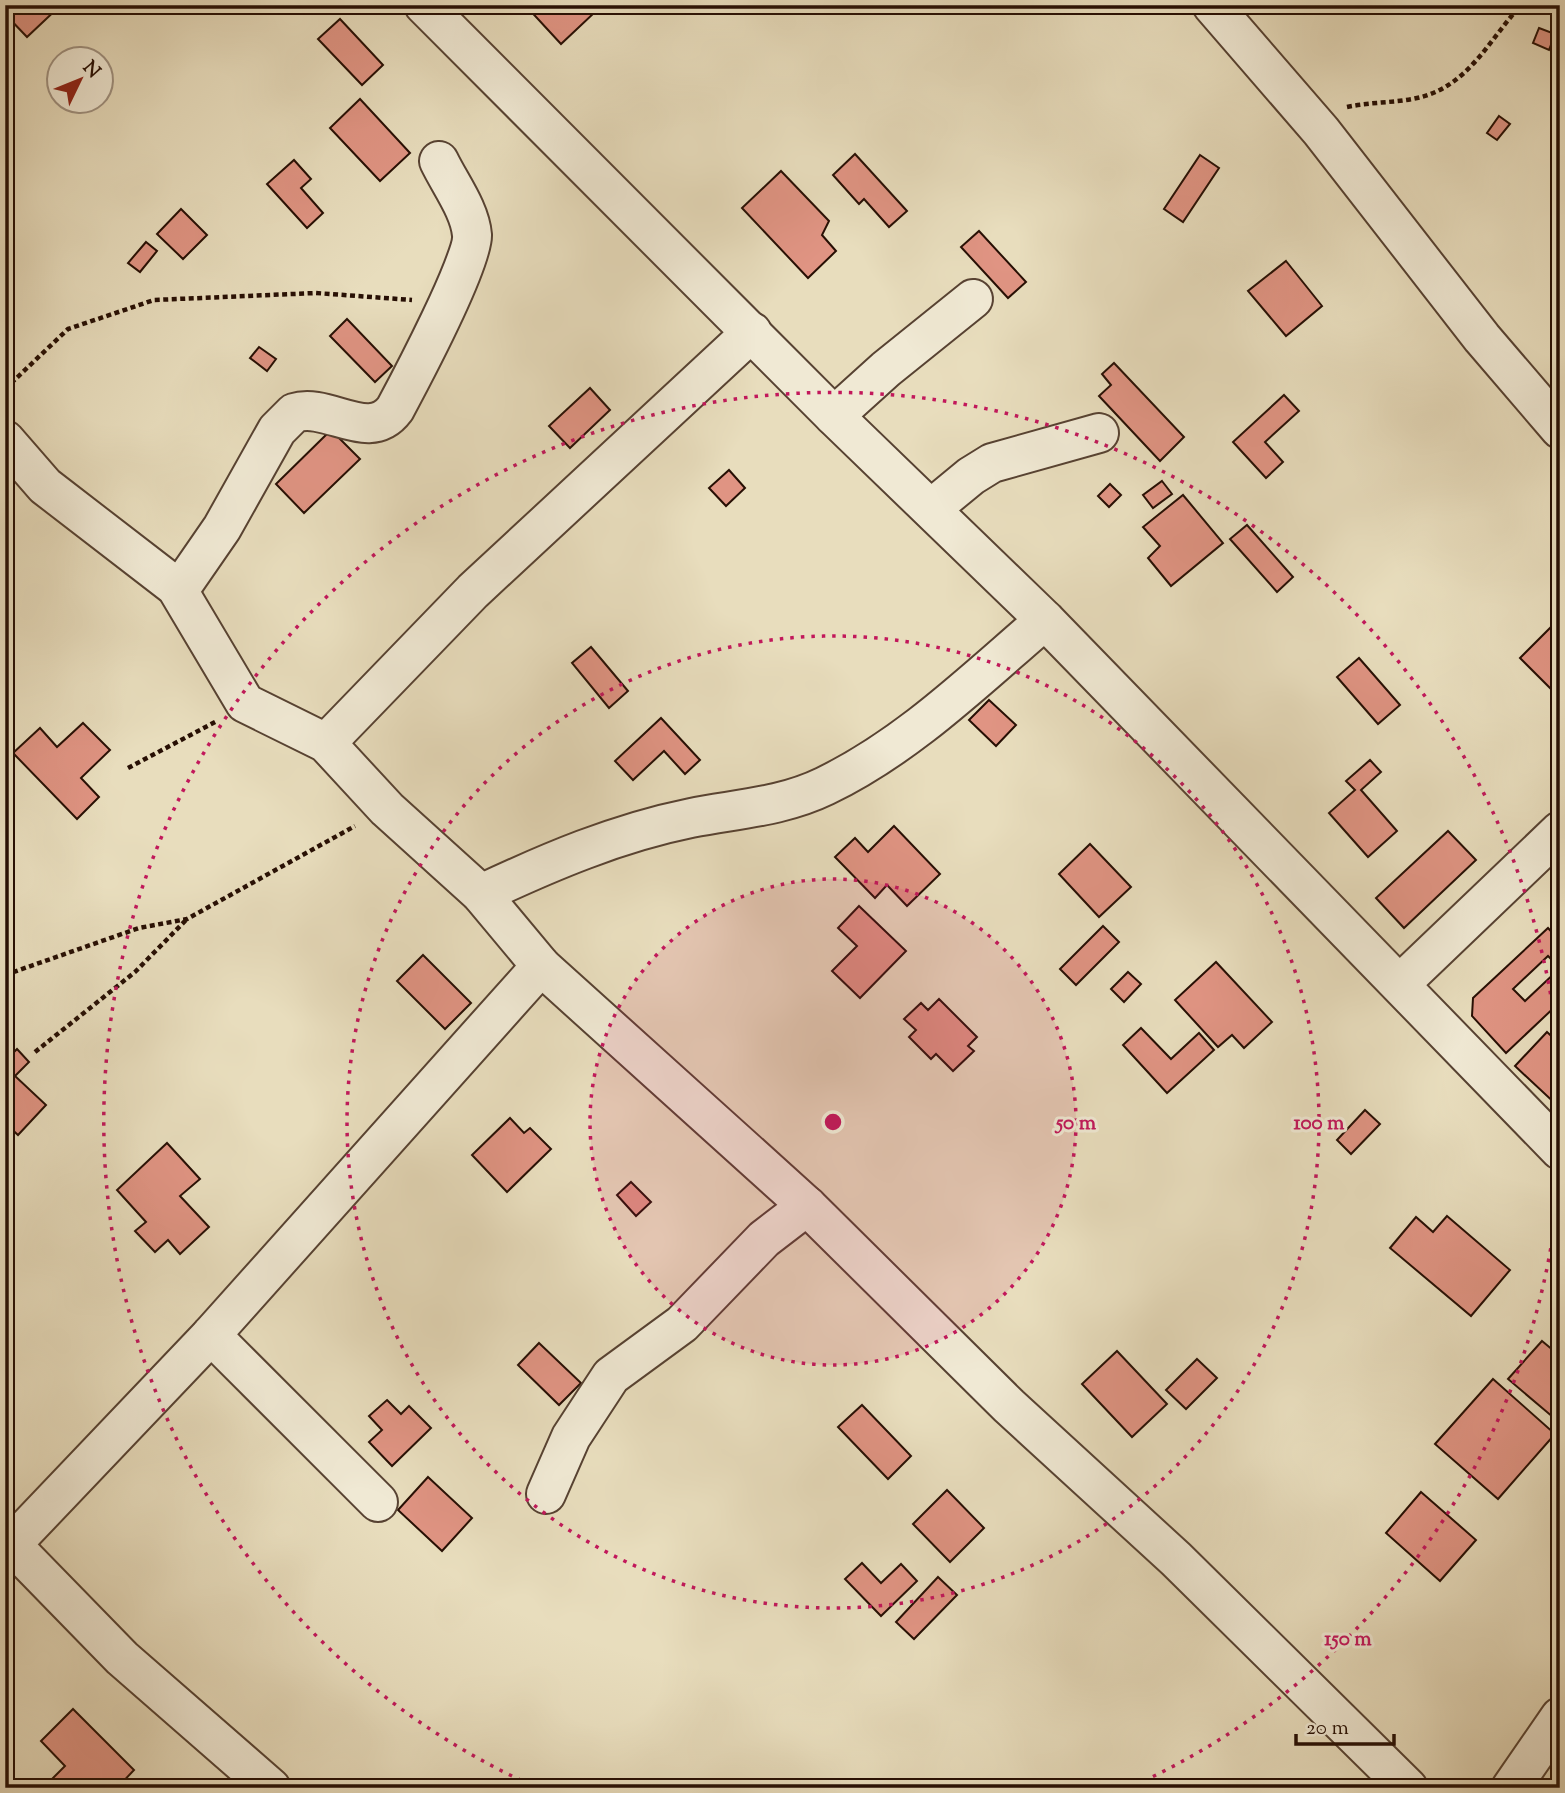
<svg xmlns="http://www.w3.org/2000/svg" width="1565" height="1793" font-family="'Sorts Mill Goudy',serif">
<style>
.building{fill:#e09483;stroke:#270f04;stroke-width:2}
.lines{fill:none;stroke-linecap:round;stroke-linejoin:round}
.minor-casing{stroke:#574232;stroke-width:42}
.path{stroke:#270f04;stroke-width:4.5;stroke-dasharray:5 3.5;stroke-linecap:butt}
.minor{stroke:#f0e9d4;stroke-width:38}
.ring{fill:none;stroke:#c2185b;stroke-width:3.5;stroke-dasharray:3.5 7}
.centre{fill:#c2185b;stroke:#f0e9d4;stroke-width:3.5}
.ring-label{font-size:21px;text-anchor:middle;font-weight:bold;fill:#c2185b;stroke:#f0e9d4;stroke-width:6;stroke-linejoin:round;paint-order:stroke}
</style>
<rect width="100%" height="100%" fill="#e8ddbd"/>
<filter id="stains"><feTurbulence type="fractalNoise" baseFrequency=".00286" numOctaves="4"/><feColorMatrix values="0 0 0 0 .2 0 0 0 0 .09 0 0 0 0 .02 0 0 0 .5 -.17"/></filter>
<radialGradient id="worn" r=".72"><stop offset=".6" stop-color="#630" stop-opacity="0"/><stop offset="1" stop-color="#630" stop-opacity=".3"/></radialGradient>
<g class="building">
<polygon points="5,5 61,5 27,37 5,14"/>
<polygon points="525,5 587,5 594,13 561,44"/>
<polygon points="340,19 383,65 362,85 318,39"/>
<polygon points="1539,28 1555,34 1549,50 1533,43"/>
<polygon points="360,99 410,153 380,181 330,128"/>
<polygon points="1499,116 1510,124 1497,140 1487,133"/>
<polygon points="855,154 907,211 889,227 864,199 859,204 833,175"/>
<polygon points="1200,155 1219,168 1183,222 1164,209"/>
<polygon points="294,160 311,179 301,188 323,213 307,228 267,184"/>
<polygon points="781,171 829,221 822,235 836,251 808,278 742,208"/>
<polygon points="181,209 207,235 183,259 157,234"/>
<polygon points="979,231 1026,282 1008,298 961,247"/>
<polygon points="146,242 157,251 140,272 128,263"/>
<polygon points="1286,261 1322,306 1286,336 1248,291"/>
<polygon points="347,319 392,366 375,382 330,336"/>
<polygon points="259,347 276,359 267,371 250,358"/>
<polygon points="1114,363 1184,437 1160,461 1099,396 1111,385 1102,374"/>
<polygon points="590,388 610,410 570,448 549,426"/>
<polygon points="1284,395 1299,411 1265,442 1283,462 1266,478 1233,442"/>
<polygon points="331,430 360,459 304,513 276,484"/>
<polygon points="729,470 745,488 726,506 709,488"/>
<polygon points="1162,481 1172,494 1153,508 1143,495"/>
<polygon points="1110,484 1121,495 1109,507 1098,496"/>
<polygon points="1183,495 1223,543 1171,586 1148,558 1160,546 1143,527"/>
<polygon points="1247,525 1293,577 1277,592 1230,539"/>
<polygon points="1560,618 1560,661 1552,669 1560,677 1560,698 1520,658"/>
<polygon points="591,647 628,691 609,708 572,663"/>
<polygon points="1359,658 1400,705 1378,724 1337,677"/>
<polygon points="989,700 1016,725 996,746 969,720"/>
<polygon points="661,718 700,760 685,774 664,751 633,780 615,761"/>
<polygon points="83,723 110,750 81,778 99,797 77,819 13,753 40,728 57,747"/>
<polygon points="1370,760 1381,772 1361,790 1397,831 1368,857 1329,813 1355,790 1346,781"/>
<polygon points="894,826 940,874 907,906 887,885 875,898 835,857 855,838 868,852"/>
<polygon points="1448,831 1476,860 1404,928 1376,898"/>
<polygon points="1090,844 1131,887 1099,917 1059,874"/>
<polygon points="859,906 906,951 860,998 832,971 857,946 838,928"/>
<polygon points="1103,926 1119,942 1076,985 1060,969"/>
<polygon points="1548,928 1560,941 1560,968 1548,956 1513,989 1525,1001 1559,969 1560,1002 1506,1053 1472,1016 1473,998"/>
<polygon points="423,955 471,1003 445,1029 397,981"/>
<polygon points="1216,962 1272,1022 1244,1048 1232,1035 1218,1047 1175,1000"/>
<polygon points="1128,972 1141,984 1124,1002 1111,989"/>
<polygon points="939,999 977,1037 968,1046 974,1051 953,1071 936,1054 931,1059 909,1037 916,1030 904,1019 921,1003 928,1010"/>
<polygon points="1141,1028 1171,1059 1199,1033 1214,1050 1167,1093 1123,1045"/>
<polygon points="1547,1032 1560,1044 1560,1108 1515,1066"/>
<polygon points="17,1049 29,1062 15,1076 46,1105 18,1135 5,1123 5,1061"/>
<polygon points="1365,1110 1380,1124 1351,1154 1337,1140"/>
<polygon points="510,1118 524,1133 530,1128 551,1149 507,1192 472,1155"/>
<polygon points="167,1143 200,1179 180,1196 209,1227 180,1254 168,1240 155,1252 135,1231 146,1222 117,1190"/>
<polygon points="631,1182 651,1202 636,1216 617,1195"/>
<polygon points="1447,1216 1510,1270 1471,1316 1390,1248 1416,1217 1433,1232"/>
<polygon points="1542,1341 1560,1356 1560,1412 1554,1418 1508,1379"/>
<polygon points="539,1343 581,1383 559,1405 518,1365"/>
<polygon points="1117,1351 1167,1404 1132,1437 1082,1384"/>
<polygon points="1197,1359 1217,1378 1186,1409 1166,1390"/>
<polygon points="1493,1379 1555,1434 1498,1499 1435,1444"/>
<polygon points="387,1400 401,1414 409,1406 431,1428 392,1466 369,1442 382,1430 369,1416"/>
<polygon points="862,1405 911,1456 888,1479 838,1427"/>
<polygon points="428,1477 472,1518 442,1551 398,1510"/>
<polygon points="947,1490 984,1528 950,1562 913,1524"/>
<polygon points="1421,1492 1476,1540 1440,1581 1386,1533"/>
<polygon points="862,1563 881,1583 901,1564 917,1581 881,1616 845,1579"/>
<polygon points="938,1577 957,1595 914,1639 896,1622"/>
<polygon points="73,1709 134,1770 117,1788 57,1788 50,1781 65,1766 41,1741"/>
</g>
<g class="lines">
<g class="minor-casing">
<g id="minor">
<polyline points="424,5 834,416 1045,620 1560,1150"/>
<polyline points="1212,5 1321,131 1482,338 1560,429"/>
<polyline points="834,416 886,369 973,299"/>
<polyline points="5,440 45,486 176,587 245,703 326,743 387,809 481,894 541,966 807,1206 1009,1406 1176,1559 1408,1788"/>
<polyline points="931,509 971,476 992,463 1099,433"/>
<path d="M176 587 184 583 222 528 277 430 294 413C329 402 369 444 395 409 410 381 474 260 472 235 470 210 450 184 439 161"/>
<polyline points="326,743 473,591 752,332"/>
<path d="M481 894C549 862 617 833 691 818 736 809 782 807 825 786 908 746 975 680 1045 620"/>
<polyline points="1400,984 1560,831"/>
<polyline points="211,1335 378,1502"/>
<polyline points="546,1494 571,1437 611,1376 682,1324 764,1239 807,1206"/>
<polyline points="5,1538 122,1658 271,1788"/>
<polyline points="11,1545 211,1335 541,966"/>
<polyline points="1511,1788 1560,1717"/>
</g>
</g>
<g class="path">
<path d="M1347 107C1370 102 1394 103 1417 98 1468 87 1489 40 1521 5"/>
<polyline points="5,389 68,329 154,300 316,293 412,300"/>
<polyline points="128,768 217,721"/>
<polyline points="5,975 139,928 187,919 355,826"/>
<polyline points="35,1052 135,972 186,920"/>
</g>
<use href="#minor" class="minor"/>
</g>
<circle cx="833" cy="1122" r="243" fill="#c2185b" fill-opacity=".12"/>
<g class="ring">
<circle cx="833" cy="1122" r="243"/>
<circle cx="833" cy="1122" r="486"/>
<path d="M1559 1186A729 729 0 0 1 1135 1785M531 1785A729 729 0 1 1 1559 1058"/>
</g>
<circle cx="833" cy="1122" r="10" class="centre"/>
<g class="ring-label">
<text x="1076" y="1129">50 m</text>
<text x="1319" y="1129">100 m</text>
<text x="1348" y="1645">150 m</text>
</g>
<rect width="1565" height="1793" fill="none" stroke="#e8ddbd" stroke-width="28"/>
<rect x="7" y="7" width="1551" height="1779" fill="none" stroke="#270f04" stroke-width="3.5"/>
<rect x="14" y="14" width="1537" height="1765" fill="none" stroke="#270f04" stroke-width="2"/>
<g transform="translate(80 80) rotate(47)"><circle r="33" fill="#f0e9d4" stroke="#a09281" stroke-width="2"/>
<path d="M0-5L12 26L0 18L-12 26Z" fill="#8f2418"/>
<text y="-10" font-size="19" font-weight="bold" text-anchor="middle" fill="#270f04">N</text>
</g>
<path d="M1296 1734v10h98v-10" fill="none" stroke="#270f04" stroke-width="3.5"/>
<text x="1306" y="1734" font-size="21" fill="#270f04" stroke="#f0e9d4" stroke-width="5" paint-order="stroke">20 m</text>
<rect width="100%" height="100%" filter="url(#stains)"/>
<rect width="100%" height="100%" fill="url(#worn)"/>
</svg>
